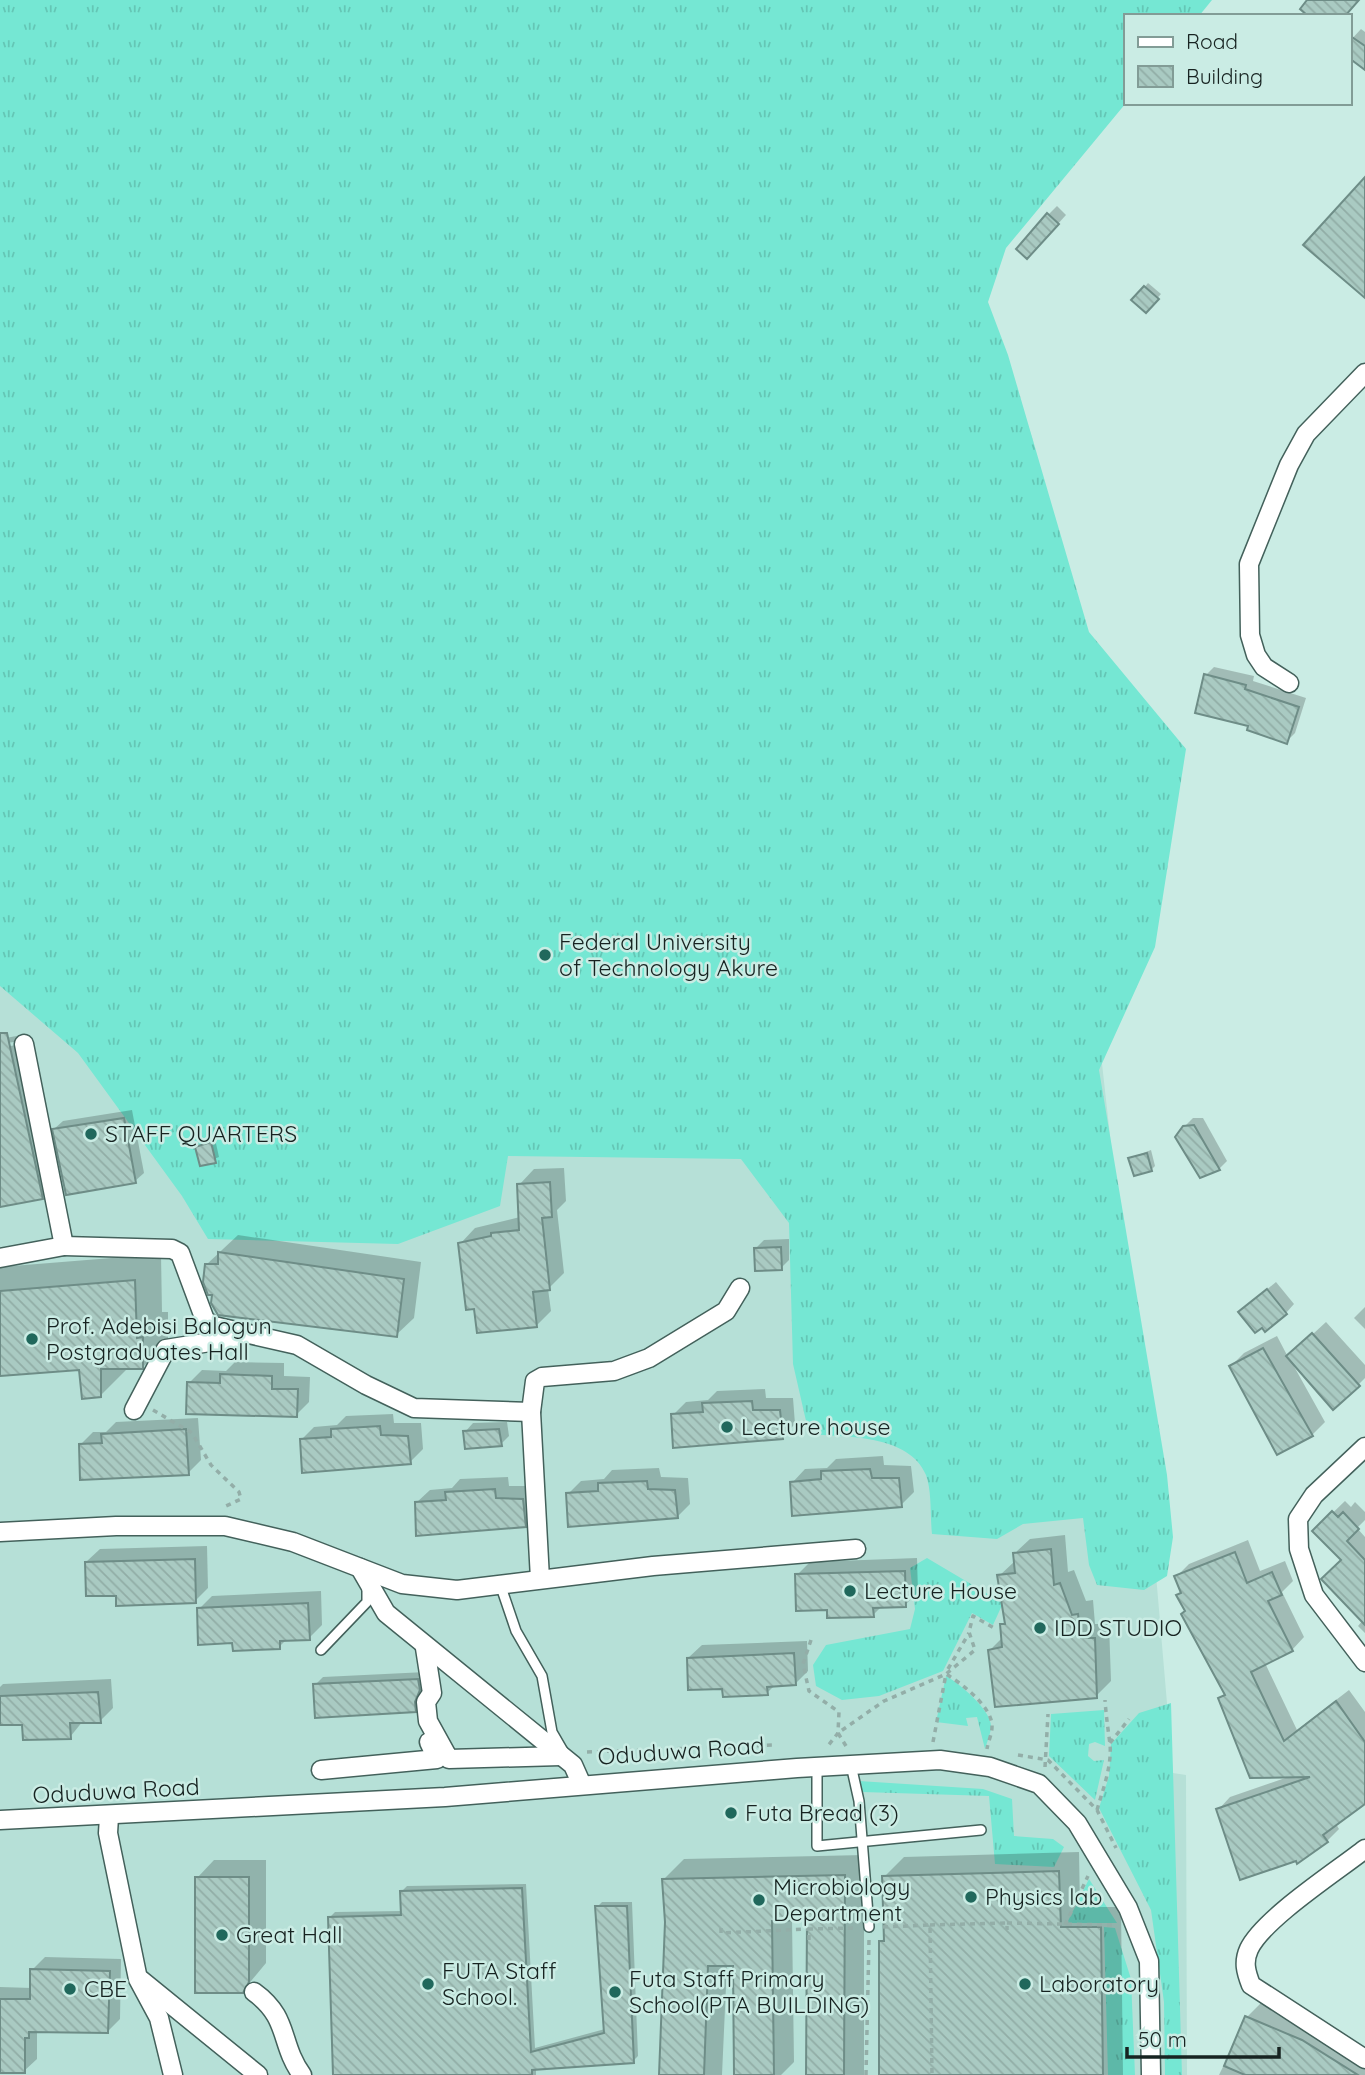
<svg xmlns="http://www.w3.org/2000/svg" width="1365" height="2075" font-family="Quicksand,sans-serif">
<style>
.built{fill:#b6e0d7}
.grass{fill:url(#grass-tufts)}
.shadow{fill:#0003}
.building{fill:url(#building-back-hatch);stroke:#6e8d87;stroke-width:2}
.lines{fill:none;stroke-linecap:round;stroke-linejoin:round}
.lane-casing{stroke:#43615b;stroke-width:12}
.street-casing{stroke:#43615b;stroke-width:21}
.path{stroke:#93aea8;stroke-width:3.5;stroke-dasharray:5 5;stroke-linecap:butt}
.lane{stroke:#fff;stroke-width:9}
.street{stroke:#fff;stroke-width:18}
.poi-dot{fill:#20685c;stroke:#caece4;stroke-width:2.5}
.labels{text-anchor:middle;stroke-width:5;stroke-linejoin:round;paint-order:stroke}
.poi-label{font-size:23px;fill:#172321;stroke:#caece4;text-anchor:start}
.street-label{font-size:23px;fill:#172321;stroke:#caece4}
</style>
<defs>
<pattern id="grass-tufts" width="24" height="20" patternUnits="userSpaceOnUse" patternTransform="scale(1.75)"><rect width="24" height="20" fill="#75e7d3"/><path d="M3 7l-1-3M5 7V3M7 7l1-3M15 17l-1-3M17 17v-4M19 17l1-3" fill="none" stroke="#64c6b5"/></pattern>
<pattern id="building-back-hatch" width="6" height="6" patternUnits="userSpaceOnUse" patternTransform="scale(1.75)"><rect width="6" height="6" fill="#a9cac2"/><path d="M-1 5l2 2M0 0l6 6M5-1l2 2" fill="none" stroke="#91ada6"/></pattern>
</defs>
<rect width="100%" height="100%" fill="#caece4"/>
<polygon class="built" points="0,0 986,305 1033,440 1147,1470 1173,1773 1186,1775 1187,2075 0,2075"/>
<g class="grass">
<path d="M0 0H1212L1199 16H1125L1126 103 1006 248 988 302 1008 355 1089 632 1186 749 1155 947 1099 1070 1167 1475 1173 1537 1167 1576 1144 1590 1097 1585 1089 1565 1083 1518 1023 1524 997 1539 932 1534C930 1516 932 1491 926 1475 909 1434 845 1437 809 1434L793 1364 789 1223 741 1159 508 1156 500 1206 398 1244 208 1239 182 1196 78 1053 0 986Z"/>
<polygon points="927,1558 1003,1603 993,1625 972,1613 943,1671 879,1696 842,1700 816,1686 813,1665 826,1645 910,1629 915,1609 910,1568"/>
<path d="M946 1676C959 1683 991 1710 991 1726 991 1733 987 1742 985 1749L977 1717 966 1718 968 1726 936 1722Z"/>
<polygon points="1171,1703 1182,2075 1165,2075 1164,2002 1151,1910 1099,1808 1109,1776 1111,1744 1139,1713"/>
<polygon points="1104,1710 1105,1746 1095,1742 1089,1744 1088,1756 1094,1761 1104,1760 1095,1800 1049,1756 1051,1714"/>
<polygon points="859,1781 983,1789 1012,1799 1014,1836 1053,1839 1064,1847 1054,1867 995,1864 989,1796 862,1792"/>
<polygon points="1089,1879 1117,1923 1067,1923"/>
<polygon points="1104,1927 1115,1928 1131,1979 1135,2075 1108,2075"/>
</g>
<g class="shadow">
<polygon points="1361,29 1365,32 1365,68 1349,42"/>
<polygon points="1057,206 1066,215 1036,248 1048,215"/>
<polygon points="1148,283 1161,294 1146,311 1134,300"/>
<polygon points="1214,667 1254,676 1253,681 1306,698 1295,733 1286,742 1251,725 1206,675"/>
<polygon points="22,1035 52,1188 42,1198 0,1205 0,1048 21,1044 21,1041 0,1044 0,1039"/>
<polygon points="132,1110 144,1173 135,1181 54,1129 63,1121"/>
<polygon points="1193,1118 1203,1118 1227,1161 1219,1169 1184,1127"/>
<polygon points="215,1139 219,1157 202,1164 197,1147"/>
<polygon points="1151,1150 1155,1166 1151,1170 1130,1158"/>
<polygon points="564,1168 566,1201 557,1210 564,1273 548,1289 551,1311 536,1326 475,1307 460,1244 475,1228 520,1217 519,1185 534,1169"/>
<polygon points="238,1235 421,1262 414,1318 396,1335 214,1294 206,1265"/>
<polygon points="789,1239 789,1260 781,1268 755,1249 764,1240"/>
<polygon points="161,1254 162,1312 168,1312 168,1341 142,1368 127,1369 101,1395 81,1368 0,1375 0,1267"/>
<polygon points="1276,1282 1294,1304 1286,1313 1249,1304"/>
<polygon points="1365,1307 1365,1329 1354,1318"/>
<polygon points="1326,1322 1365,1365 1365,1378 1358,1385 1291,1361 1325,1422 1312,1435 1231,1366 1244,1353 1277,1336 1288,1357"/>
<polygon points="235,1362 284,1363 284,1376 310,1377 309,1402 296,1415 189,1383 202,1370 226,1371"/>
<polygon points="765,1389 766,1398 793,1398 795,1424 782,1437 673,1415 686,1402 708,1400 717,1391"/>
<polygon points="393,1414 394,1423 421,1423 423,1449 410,1462 301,1440 314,1427 337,1425 346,1416"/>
<polygon points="198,1418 201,1460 188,1473 80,1445 93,1432 106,1432 116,1422"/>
<polygon points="507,1422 509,1436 501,1444 465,1432 473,1423"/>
<polygon points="883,1456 884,1465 911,1466 914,1492 901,1505 792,1483 805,1469 827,1468 836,1459"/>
<polygon points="659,1468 661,1477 688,1478 690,1504 677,1517 568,1494 581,1481 604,1479 612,1470"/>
<polygon points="508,1477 509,1486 536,1486 538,1512 525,1526 416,1503 430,1490 452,1488 460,1479"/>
<polygon points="1345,1501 1351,1507 1355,1502 1365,1512 1365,1520 1357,1528 1365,1537 1365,1633 1358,1626 1363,1620 1343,1560 1314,1531"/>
<polygon points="1065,1535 1068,1572 1074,1570 1086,1601 1093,1600 1095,1624 1109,1624 1111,1681 1096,1696 990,1650 1003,1637 1002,1625 1006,1621 999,1576 1015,1561 1015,1553 1030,1539"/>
<polygon points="1248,1540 1260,1571 1285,1561 1293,1581 1282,1592 1304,1637 1292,1650 1265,1663 1297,1730 1349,1690 1365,1712 1365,1802 1336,1824 1339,1829 1327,1841 1218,1810 1230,1797 1291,1776 1220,1699 1226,1693 1178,1595 1182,1591 1176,1577 1189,1564"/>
<polygon points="207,1546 208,1588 195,1601 86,1562 100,1549"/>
<polygon points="917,1558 918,1592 905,1605 882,1606 873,1615 828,1608 797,1575 810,1562"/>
<polygon points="321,1591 322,1625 309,1638 287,1639 279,1647 234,1641 199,1609 212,1596"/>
<polygon points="807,1641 808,1671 795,1684 775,1685 767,1693 724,1687 688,1658 702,1645"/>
<polygon points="426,1672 423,1701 415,1710 315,1685 323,1677"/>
<polygon points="111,1679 113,1708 100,1721 83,1721 70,1737 24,1723 0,1724 0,1687 3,1684"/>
<polygon points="1079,1852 1080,1907 1121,1907 1123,2075 880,2075 880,1942 886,1937 884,1877 904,1857"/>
<polygon points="864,1855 864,2075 808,2075 809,1918 792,1919 794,2062 781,2075 736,2075 735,1965 727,1964 722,2075 660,2075 667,1922 664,1879 684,1859"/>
<polygon points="214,1860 266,1860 266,1963 242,1992 197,1878"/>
<polygon points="526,1884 535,2048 605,2029 597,1907 602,1902 632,1902 638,2056 633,2061 536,2068 536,2075 334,2075 330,1917 335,1912 402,1911 402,1891 407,1886"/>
<polygon points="45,1957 121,1959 120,2019 108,2031 37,2030 37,2059 24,2071 0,2072 0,1987 32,1988 32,1970"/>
<polygon points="1261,2003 1316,2027 1365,2055 1365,2075 1219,2075 1247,2017"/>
</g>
<g class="building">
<polygon points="1307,0 1359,0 1345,16 1308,16 1300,9"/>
<polygon points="1349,35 1365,46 1365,70 1349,58"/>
<polygon points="1365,177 1365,298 1303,245"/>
<polygon points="1047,213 1059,224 1027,259 1016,249"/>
<polygon points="1144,286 1159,299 1146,313 1131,300"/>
<polygon points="1204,674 1246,685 1245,689 1299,707 1287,744 1247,730 1248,726 1195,713"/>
<polygon points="0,1033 7,1033 43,1199 0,1207"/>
<polygon points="124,1118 136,1183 66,1195 52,1129"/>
<polygon points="1194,1125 1220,1170 1200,1178 1175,1137 1183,1126"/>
<polygon points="211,1142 216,1163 200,1166 195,1147"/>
<polygon points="1147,1153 1152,1171 1134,1176 1128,1158"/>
<polygon points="550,1182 552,1217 542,1218 550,1290 533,1292 537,1327 477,1333 474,1309 466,1310 458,1243 491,1236 491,1233 519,1230 517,1184"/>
<polygon points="781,1247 782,1270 755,1271 754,1248"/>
<polygon points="218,1252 404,1279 397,1337 218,1315 211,1303 212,1295 208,1295 203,1282 205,1264 218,1264"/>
<polygon points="135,1280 137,1338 143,1337 143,1369 101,1369 101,1397 82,1399 79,1370 0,1376 0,1291"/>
<polygon points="1267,1289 1287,1314 1265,1332 1262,1328 1255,1333 1238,1312"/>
<polygon points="1312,1333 1360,1386 1333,1410 1286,1356"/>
<polygon points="1263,1348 1313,1436 1277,1455 1229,1366"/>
<polygon points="220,1374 272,1376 272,1389 298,1389 297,1417 186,1414 187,1382 220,1383"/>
<polygon points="752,1401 753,1410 780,1410 783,1439 673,1448 671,1414 703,1412 702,1403"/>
<polygon points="380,1426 381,1435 408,1436 411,1464 302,1473 300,1439 331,1437 331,1429"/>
<polygon points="186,1429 189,1475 80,1480 79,1444 102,1443 101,1434"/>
<polygon points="499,1429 502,1446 465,1449 463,1431"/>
<polygon points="870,1469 872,1478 899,1478 902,1507 792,1516 790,1482 821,1479 821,1471"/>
<polygon points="647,1481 648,1489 675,1490 678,1518 568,1527 566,1493 598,1491 598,1483"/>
<polygon points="495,1489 496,1498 523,1499 526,1527 416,1536 415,1502 446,1500 445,1492"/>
<polygon points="1332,1511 1338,1517 1343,1512 1359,1529 1347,1541 1365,1560 1365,1625 1321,1579 1341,1560 1312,1531"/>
<polygon points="1051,1549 1054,1585 1060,1583 1072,1615 1078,1614 1081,1638 1095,1638 1097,1698 995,1707 988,1650 1002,1647 1000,1624 1005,1624 997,1575 1015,1573 1013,1553"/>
<polygon points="1235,1552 1247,1583 1272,1572 1282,1595 1268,1601 1293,1651 1251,1672 1284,1741 1336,1701 1365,1742 1365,1804 1323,1835 1328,1842 1297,1864 1296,1861 1240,1880 1216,1809 1310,1777 1250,1778 1218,1698 1225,1695 1181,1614 1185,1611 1176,1595 1181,1593 1174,1576"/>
<polygon points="195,1559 196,1603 116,1606 116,1596 86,1596 85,1562"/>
<polygon points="905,1571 906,1607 873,1608 874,1617 827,1618 827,1610 796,1611 795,1574"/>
<polygon points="308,1603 310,1640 280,1641 280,1649 233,1651 232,1643 198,1645 197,1608"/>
<polygon points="794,1653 796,1685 767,1687 768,1695 723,1697 722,1689 688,1690 687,1658"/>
<polygon points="418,1679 420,1690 415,1702 416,1712 315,1718 313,1684"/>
<polygon points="98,1692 101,1723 70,1723 71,1739 23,1740 22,1725 0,1725 0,1696"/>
<polygon points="1059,1871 1061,1927 1101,1927 1103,2075 879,2075 879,1941 884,1941 882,1876"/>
<polygon points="845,1875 844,2075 806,2075 807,1920 772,1921 774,2075 734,2075 733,1966 708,1966 704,2075 659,2075 665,1922 662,1879"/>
<polygon points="195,1877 249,1877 249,1982 243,1993 195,1993"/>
<polygon points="522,1888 531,2052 604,2033 595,1906 627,1906 634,2063 532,2070 532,2075 333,2075 328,1917 401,1915 400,1891"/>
<polygon points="30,1969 110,1971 108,2033 29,2032 29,2038 25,2038 25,2073 0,2073 0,1999 30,1999"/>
<polygon points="1245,2016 1302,2040 1358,2075 1245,2075 1224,2066"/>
</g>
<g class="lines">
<g class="lane-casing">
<g id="lane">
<polyline points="500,1584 516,1631 542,1676 552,1732 563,1751"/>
<polyline points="321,1650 367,1602 367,1588"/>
<polyline points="851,1765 859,1801 869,1927"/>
<polyline points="817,1767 817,1846 981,1830"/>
</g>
</g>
<g class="street-casing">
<g id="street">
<polyline points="1289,683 1264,667 1256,655 1250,635 1249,564 1289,465 1306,434 1365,373"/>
<polyline points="64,1246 172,1249 180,1253 205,1320 214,1326 297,1345 366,1385 414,1408 531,1412"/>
<polyline points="0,1258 64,1246 24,1044"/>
<polyline points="134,1410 166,1349 241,1337"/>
<polyline points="1365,1447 1314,1495 1298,1519 1299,1549 1314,1595 1365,1662"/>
<polyline points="0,1532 116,1526 225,1526 293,1542 402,1584 457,1590 653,1566 856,1549"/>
<polyline points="360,1568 386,1613 573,1765 581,1783"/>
<polyline points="540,1579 531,1412 535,1381 542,1377 614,1371 649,1358 726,1311 740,1288"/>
<polyline points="425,1648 432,1693 426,1702 428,1721 449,1759 561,1756"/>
<polyline points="321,1770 437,1759 429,1742"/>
<polyline points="109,1817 108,1833 138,1979 159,2018 173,2075"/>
<polyline points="0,1820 445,1797 797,1768 940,1760 990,1767 1039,1784 1077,1823 1128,1908 1149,1961 1151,2075"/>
<path d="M1365 1849C1337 1871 1263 1919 1249 1949 1243 1962 1246 1972 1251 1985L1365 2059"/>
<polyline points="141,1980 258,2075"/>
<path d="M254 1992C290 2018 279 2043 302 2075"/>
</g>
</g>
<g class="path">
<polyline points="153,1410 192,1433 211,1465 239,1492 241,1499 226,1506"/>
<polyline points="811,1640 803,1664 809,1691 839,1712 838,1733 827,1747"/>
<polyline points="948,1669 969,1633"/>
<polyline points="933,1742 946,1674 975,1650 969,1632 973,1616 996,1629"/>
<polyline points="1110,1743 1129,1719"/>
<path d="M846 1746 838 1733 884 1701 946 1674C961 1683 993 1707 992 1727 992 1734 988 1742 987 1749"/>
<polyline points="587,1752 774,1745"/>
<polyline points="1018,1755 1048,1760 1097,1810 1116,1848"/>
<polyline points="1045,1767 1048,1714"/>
<path d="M1097 1810C1103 1789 1112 1766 1110 1744 1108 1729 1106 1715 1105 1700"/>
<polyline points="1007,1923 1116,1925"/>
<polyline points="930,1925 1007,1923 1007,1930"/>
<polyline points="1065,1925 1088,1876"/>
<polyline points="883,1927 930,1925 932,2075"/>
<polyline points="721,1928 721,1933 809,1929"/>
<polyline points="809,1940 809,1929 854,1928"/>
<polyline points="866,2075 869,1940"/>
</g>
<use href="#lane" class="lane"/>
<use href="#street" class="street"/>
</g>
<g class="poi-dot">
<circle cx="545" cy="955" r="7"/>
<circle cx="91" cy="1134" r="7"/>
<circle cx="32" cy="1339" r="7"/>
<circle cx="727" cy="1427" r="7"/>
<circle cx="850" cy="1591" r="7"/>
<circle cx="1040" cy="1628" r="7"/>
<circle cx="731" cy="1813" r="7"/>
<circle cx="971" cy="1897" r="7"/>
<circle cx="759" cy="1900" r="7"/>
<circle cx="222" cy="1935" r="7"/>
<circle cx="428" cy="1984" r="7"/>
<circle cx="1025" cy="1984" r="7"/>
<circle cx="70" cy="1989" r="7"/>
<circle cx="615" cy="1992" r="7"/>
</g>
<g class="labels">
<g class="poi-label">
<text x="559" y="950">Federal University<tspan x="559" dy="26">of Technology Akure</tspan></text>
<text x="105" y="1142">STAFF QUARTERS</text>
<text x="46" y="1334">Prof. Adebisi Balogun<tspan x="46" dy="26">Postgraduates Hall</tspan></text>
<text x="741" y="1435">Lecture house</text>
<text x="864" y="1599">Lecture House</text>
<text x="1054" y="1636">IDD STUDIO</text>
<text x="745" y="1821">Futa Bread (3)</text>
<text x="773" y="1895">Microbiology<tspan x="773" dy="26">Department</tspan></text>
<text x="985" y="1905">Physics lab</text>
<text x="236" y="1943">Great Hall</text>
<text x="442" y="1979">FUTA Staff<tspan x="442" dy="26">School.</tspan></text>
<text x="629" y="1987">Futa Staff Primary<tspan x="629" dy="26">School(PTA BUILDING)</tspan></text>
<text x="1039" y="1992">Laboratory</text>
<text x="84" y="1997">CBE</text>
</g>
<g class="street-label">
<text transform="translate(681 1751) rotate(-4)" y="8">Oduduwa Road</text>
<text transform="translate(116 1791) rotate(-3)" y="8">Oduduwa Road</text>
</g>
</g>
<rect x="1124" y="14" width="228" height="91" fill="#caece4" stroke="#829c96" stroke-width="2"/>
<rect x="1138" y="37" width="35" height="10" fill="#ffffff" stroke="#829c96" stroke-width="2"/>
<text x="1186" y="49" font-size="21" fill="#172321">Road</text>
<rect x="1138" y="66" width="35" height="21" fill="url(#building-back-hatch)" stroke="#829c96" stroke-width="2"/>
<text x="1186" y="84" font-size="21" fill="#172321">Building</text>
<path d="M1127 2047v10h152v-10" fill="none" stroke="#172321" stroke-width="3.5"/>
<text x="1138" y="2047" font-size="21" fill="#172321" stroke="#caece4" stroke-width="5" paint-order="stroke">50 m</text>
</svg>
